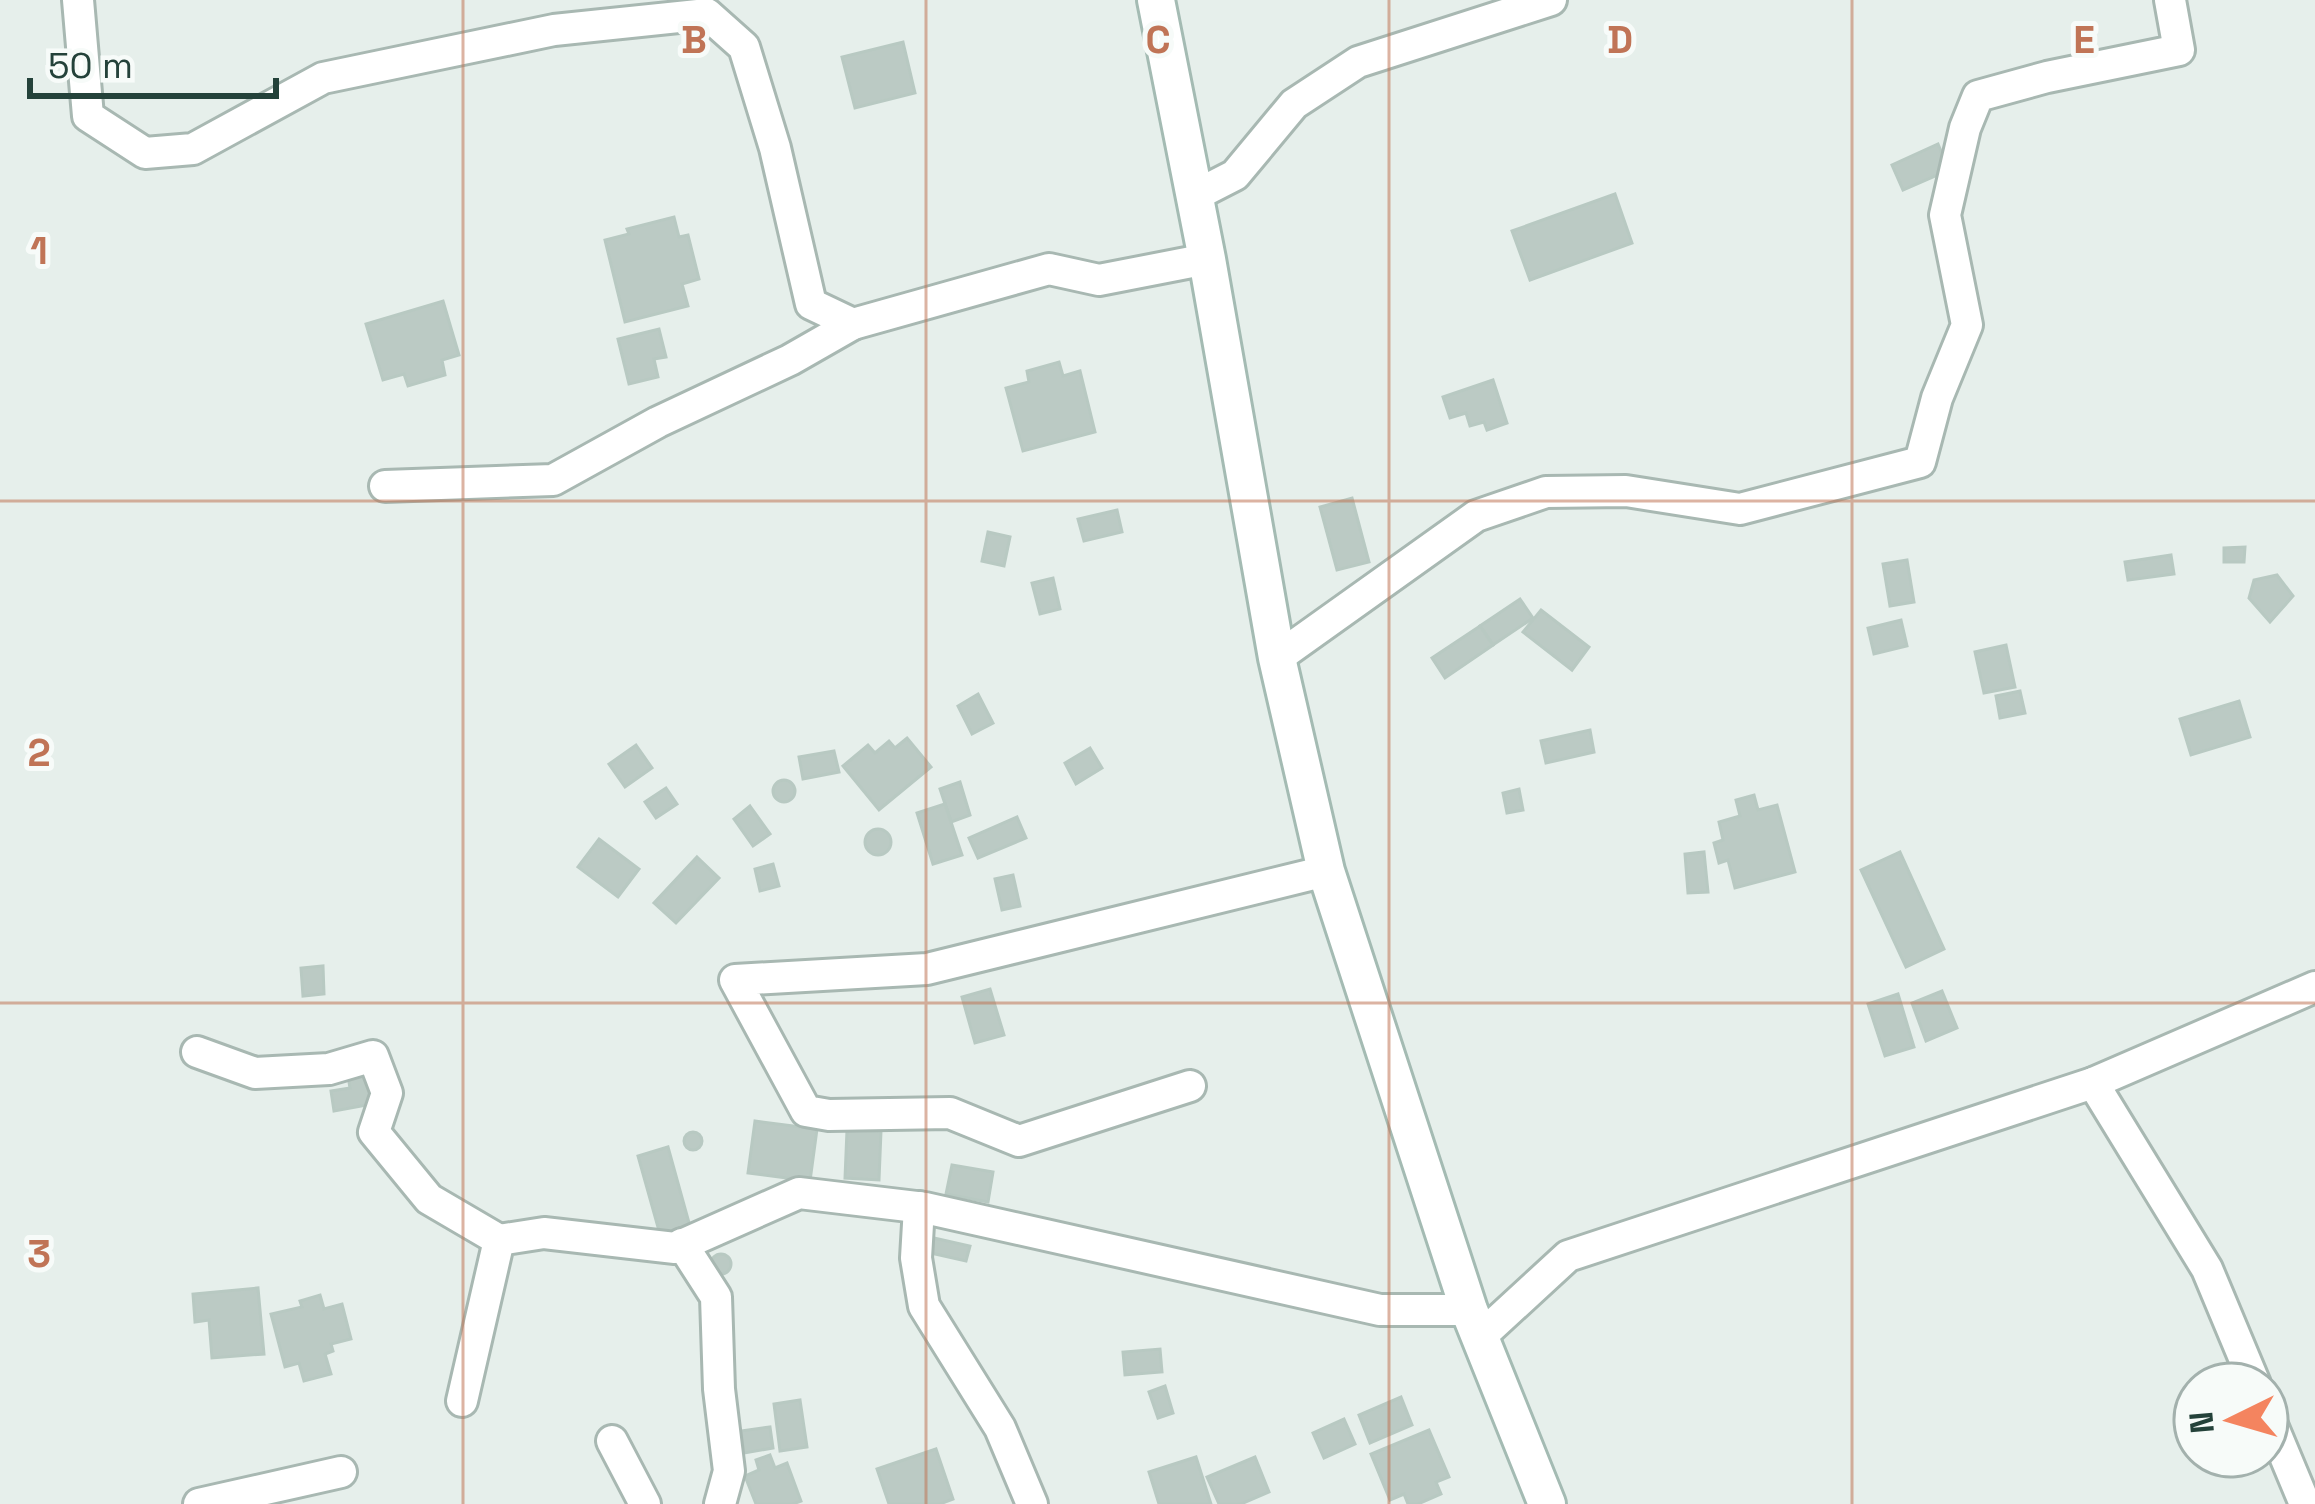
<svg xmlns="http://www.w3.org/2000/svg" width="2315" height="1504" font-family="'Space Grotesk',sans-serif">
<style>
.building{fill:#bbcac4;stroke:#b8c9c2;stroke-width:3}
.lines{fill:none;stroke-linecap:round;stroke-linejoin:round}
.street-casing{stroke:#a8b8b2;stroke-width:36}
.secondary-casing{stroke:#a4bbb3;stroke-width:42}
.street{stroke:#fff;stroke-width:30}
.secondary{stroke:#fff;stroke-width:36}
.grid{fill:none;stroke:#c07456;stroke-width:3;stroke-opacity:0.55}
.grid-label{font-size:39px;text-anchor:middle;font-weight:bold;fill:#c07456;stroke:#f7fbf9;stroke-width:10;stroke-linejoin:round;paint-order:stroke}
</style>
<rect width="100%" height="100%" fill="#e6efeb"/>
<g class="building">
<polygon points="903,42 915,93 855,108 842,57"/>
<polygon points="1938,144 1949,170 1903,190 1892,165"/>
<polygon points="1615,194 1632,243 1530,280 1512,231"/>
<polygon points="674,217 679,237 688,235 699,279 682,284 688,306 625,322 605,240 629,234 627,229"/>
<polygon points="443,301 459,355 442,360 445,375 408,386 404,374 383,380 366,324"/>
<polygon points="659,329 666,357 654,359 658,377 629,384 618,339"/>
<polygon points="1059,362 1063,376 1080,371 1095,432 1023,451 1006,388 1029,382 1027,371"/>
<polygon points="1493,380 1507,423 1487,430 1484,422 1470,426 1466,413 1450,418 1443,397"/>
<polygon points="1352,498 1369,562 1337,570 1320,507"/>
<polygon points="1117,510 1122,532 1084,541 1078,519"/>
<polygon points="988,532 1010,537 1004,566 982,561"/>
<polygon points="2245,547 2244,562 2224,562 2224,548"/>
<polygon points="2171,555 2174,574 2128,580 2125,562"/>
<polygon points="1907,560 1914,602 1890,606 1883,564"/>
<polygon points="2277,575 2293,596 2270,622 2249,598 2254,580"/>
<polygon points="1053,578 1060,609 1040,614 1032,583"/>
<polygon points="1520,599 1533,618 1493,645 1480,626"/>
<polygon points="1541,610 1589,647 1572,670 1523,632"/>
<polygon points="1901,620 1907,646 1874,654 1868,628"/>
<polygon points="1480,626 1493,645 1445,678 1432,658"/>
<polygon points="2006,645 2015,687 1984,693 1975,652"/>
<polygon points="2020,691 2025,713 2000,718 1996,696"/>
<polygon points="978,694 993,723 972,734 958,706"/>
<polygon points="2239,701 2250,737 2191,755 2180,719"/>
<polygon points="1590,730 1594,752 1546,763 1541,741"/>
<polygon points="907,738 931,767 879,810 843,766 868,745 875,753 889,741 895,748"/>
<polygon points="636,745 652,768 625,787 609,764"/>
<polygon points="1090,748 1102,768 1076,784 1065,763"/>
<polygon points="834,751 839,772 803,779 799,757"/>
<circle cx="784" cy="791" r="11"/>
<polygon points="960,782 970,815 951,822 940,789"/>
<polygon points="666,788 677,804 656,818 645,802"/>
<polygon points="1519,789 1523,810 1507,813 1503,793"/>
<polygon points="1754,795 1758,810 1777,805 1795,872 1735,888 1728,860 1719,863 1714,843 1723,840 1719,822 1740,816 1736,800"/>
<polygon points="945,804 962,855 933,864 917,813"/>
<polygon points="750,806 770,834 753,846 734,819"/>
<polygon points="1017,817 1026,838 978,858 969,838"/>
<circle cx="878" cy="842" r="13"/>
<polygon points="599,839 639,869 618,897 578,867"/>
<polygon points="1704,852 1708,892 1688,893 1685,854"/>
<polygon points="1900,852 1944,949 1906,967 1861,870"/>
<polygon points="697,857 719,878 676,923 654,903"/>
<polygon points="773,864 779,886 760,891 755,869"/>
<polygon points="1013,875 1020,906 1002,910 995,879"/>
<polygon points="323,966 324,994 303,996 301,968"/>
<polygon points="990,989 1004,1035 975,1043 962,997"/>
<polygon points="1942,991 1957,1028 1926,1041 1912,1003"/>
<polygon points="1898,994 1914,1047 1885,1056 1868,1004"/>
<polygon points="367,1073 372,1104 334,1111 331,1091 350,1088 348,1076"/>
<polygon points="755,1121 817,1129 810,1181 748,1173"/>
<polygon points="847,1130 881,1131 879,1180 845,1178"/>
<circle cx="693" cy="1141" r="9"/>
<polygon points="668,1147 691,1230 661,1238 638,1156"/>
<polygon points="952,1165 993,1172 988,1202 946,1194"/>
<polygon points="934,1238 970,1246 966,1261 931,1253"/>
<circle cx="721" cy="1264" r="10"/>
<polygon points="258,1288 264,1354 212,1358 209,1320 195,1322 193,1294"/>
<polygon points="320,1295 324,1309 342,1304 351,1339 331,1344 333,1351 325,1354 331,1374 304,1381 299,1363 285,1367 271,1314 302,1307 300,1301"/>
<polygon points="1160,1349 1162,1372 1125,1375 1123,1352"/>
<polygon points="1165,1386 1173,1413 1158,1418 1149,1392"/>
<polygon points="1401,1397 1412,1425 1370,1443 1359,1415"/>
<polygon points="800,1400 807,1447 780,1451 774,1404"/>
<polygon points="1344,1419 1355,1444 1324,1458 1313,1433"/>
<polygon points="770,1427 773,1448 744,1453 741,1431"/>
<polygon points="1429,1430 1449,1477 1436,1482 1441,1494 1418,1504 1408,1504 1404,1494 1390,1500 1371,1454"/>
<polygon points="936,1449 953,1499 940,1504 889,1504 877,1469"/>
<polygon points="770,1455 775,1468 787,1463 801,1501 793,1504 756,1504 745,1476 759,1470 756,1460"/>
<polygon points="1196,1457 1211,1504 1159,1504 1149,1472"/>
<polygon points="1255,1457 1269,1492 1241,1504 1219,1504 1207,1477"/>
</g>
<g class="lines">
<g class="street-casing">
<g id="street">
<polyline points="78,0 88,116 145,153 193,149 323,78 554,30 707,14 744,47 775,148 811,304 853,324 1049,269 1099,280 1207,259"/>
<polyline points="1194,196 1235,175 1294,104 1358,62 1551,0"/>
<polyline points="385,486 553,480 658,422 790,360 853,324"/>
<polyline points="1277,658 1476,516 1546,492 1626,491 1740,509 1920,462 1937,398 1967,325 1945,215 1965,128 1978,96 2047,77 2179,50 2170,0"/>
<polyline points="197,1052 255,1073 329,1069 373,1056 387,1093 374,1132 429,1199 499,1240"/>
<polyline points="2093,1083 2207,1269 2255,1384"/>
<polyline points="1190,1086 1019,1141 950,1113 829,1115 806,1111 735,980 927,969 1326,871"/>
<polyline points="919,1207 916,1258 924,1306 1000,1428 1032,1504"/>
<polyline points="682,1244 716,1297 719,1389 729,1471 720,1504"/>
<polyline points="1480,1337 1568,1256 2093,1083 2315,987"/>
<polyline points="462,1401 499,1240 544,1233 675,1248 799,1193 925,1208 1380,1310 1469,1310"/>
<polyline points="2267,1413 2305,1504"/>
<polyline points="612,1441 645,1504"/>
<polyline points="199,1504 341,1472"/>
</g>
</g>
<g class="secondary-casing">
<polyline id="secondary" points="1156,0 1207,259 1277,658 1326,871 1469,1310 1547,1504"/>
</g>
<use href="#street" class="street"/>
<use href="#secondary" class="secondary"/>
</g>
<path class="grid" d="M463 0V1504M926 0V1504M1389 0V1504M1852 0V1504M0 501H2315M0 1003H2315"/>
<g class="grid-label">
<text x="694" y="53">B</text>
<text x="1158" y="53">C</text>
<text x="1620" y="53">D</text>
<text x="2084" y="53">E</text>
<text x="39" y="264">1</text>
<text x="39" y="766">2</text>
<text x="39" y="1267">3</text>
</g>
<g transform="translate(2231 1420) rotate(265)"><circle r="57" fill="#f7fbf9" stroke="#a3b1ad" stroke-width="3"/>
<path d="M0-9L21 45L0 30L-21 45Z" fill="#f4845f"/>
<text y="-18" font-size="33" font-weight="bold" text-anchor="middle" fill="#24423a">N</text>
</g>
<path d="M30 78v18h246v-18" fill="none" stroke="#24423a" stroke-width="6"/>
<text x="48" y="78" font-size="36" fill="#24423a" stroke="#f7fbf9" stroke-width="9" paint-order="stroke">50 m</text>
</svg>
